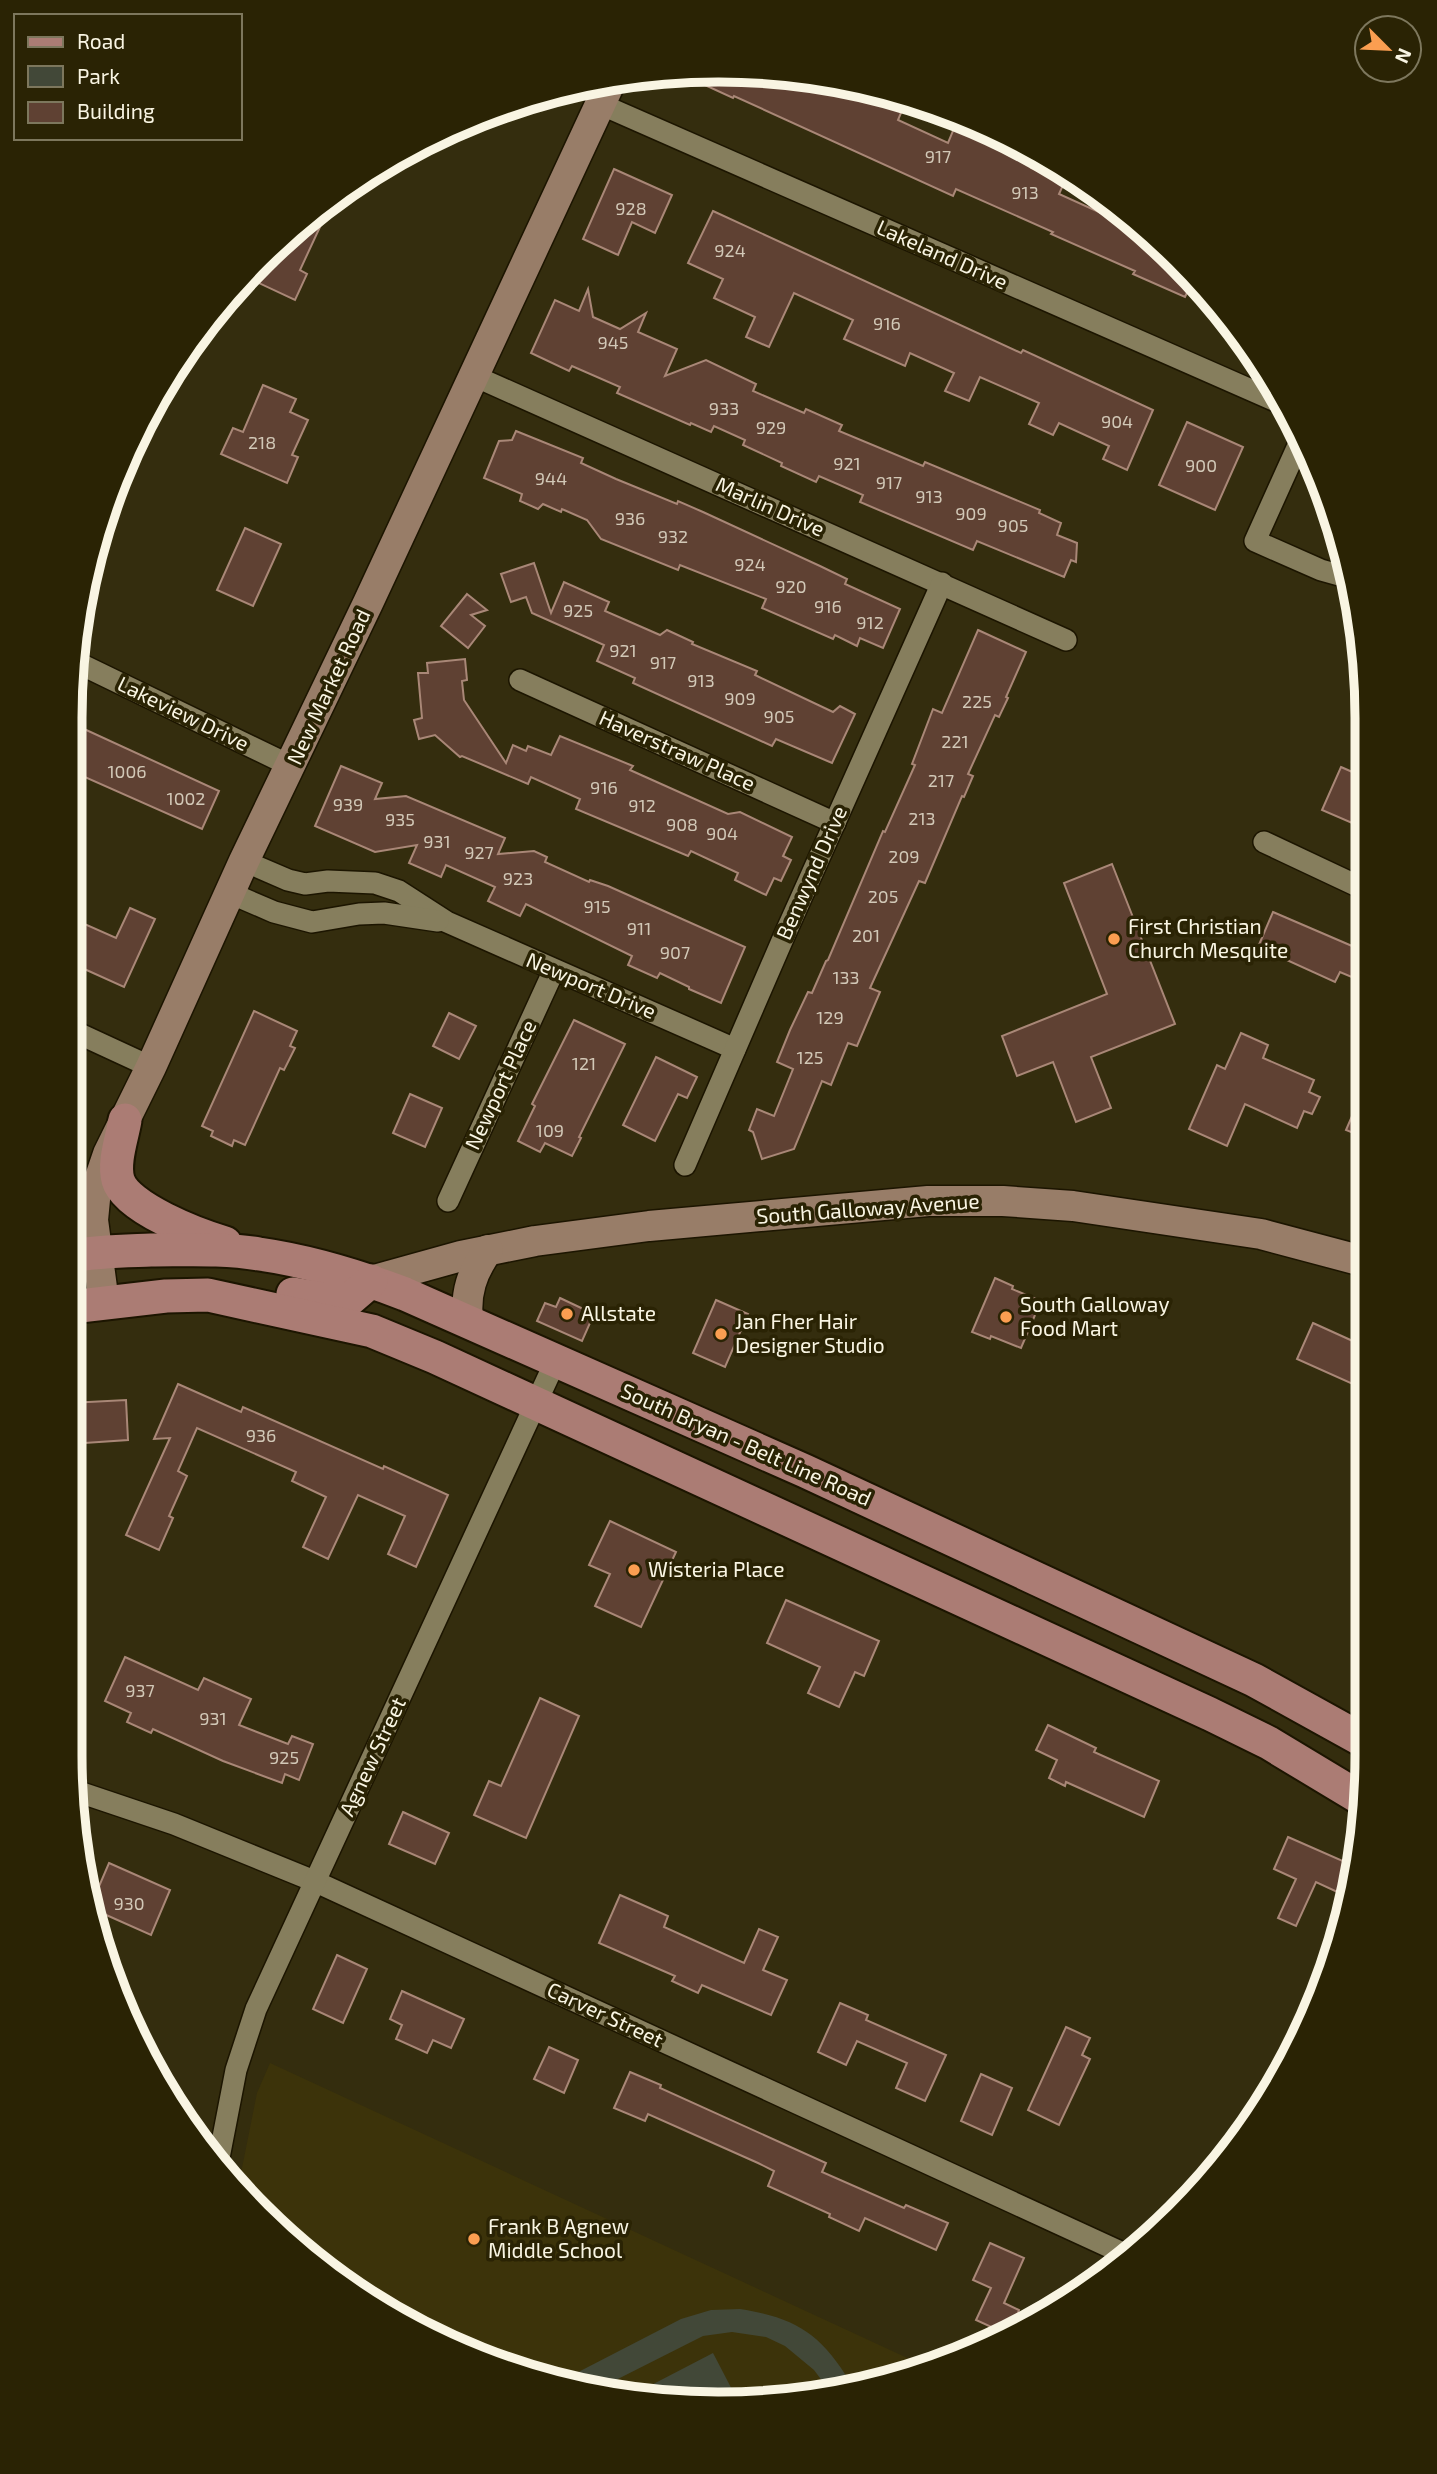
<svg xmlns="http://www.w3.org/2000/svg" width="1437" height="2474" font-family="'Exo 2',sans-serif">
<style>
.built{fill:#3c330a}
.green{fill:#424838}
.building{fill:#5f4133;stroke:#a98777;stroke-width:2}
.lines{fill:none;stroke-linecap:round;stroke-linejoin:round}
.street-casing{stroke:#1c1500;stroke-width:24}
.secondary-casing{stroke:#1c1500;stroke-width:33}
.primary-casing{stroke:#1c1500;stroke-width:37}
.street{stroke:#867e5d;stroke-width:21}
.secondary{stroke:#987d68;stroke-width:30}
.primary{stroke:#ab7c74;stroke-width:33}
.poi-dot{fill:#fb9e51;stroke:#2a2304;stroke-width:2.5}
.labels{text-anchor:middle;stroke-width:7;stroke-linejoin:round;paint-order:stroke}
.number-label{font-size:18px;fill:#d2c8b7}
.street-label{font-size:21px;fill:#f9f5e3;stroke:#2a2304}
.poi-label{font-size:21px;fill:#f9f5e3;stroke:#2a2304;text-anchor:start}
.rim{fill:none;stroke:#f9f5e3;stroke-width:9}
</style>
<rect width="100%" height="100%" fill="#342d0e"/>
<polygon class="built" points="270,2063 929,2368 719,2404 550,2382 358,2294 239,2183 257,2093"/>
<g class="green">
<path d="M740 2309C796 2318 821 2334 850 2382L826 2386 814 2370 785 2346 766 2337 732 2332 703 2336 600 2388 557 2383 681 2319 711 2310Z"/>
<polygon points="713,2353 738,2401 719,2404 636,2393"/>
</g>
<g class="building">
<polygon points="718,70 845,82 906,101 898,120 948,143 957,121 1011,147 1012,144 1036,157 1031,168 1064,183 1059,194 1103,214 1108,203 1177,260 1193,280 1185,297 1133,274 1135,271 1051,234 1053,232 956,189 953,196 734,96 733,98 681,74"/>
<polygon points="614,169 672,195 655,233 632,222 618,255 583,239"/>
<polygon points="332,201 300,270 307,274 295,300 246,277 260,260"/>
<polygon points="713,211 1021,353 1023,350 1153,410 1127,470 1103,459 1109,446 1059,423 1053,435 1029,424 1039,403 980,377 969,401 945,391 954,373 910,353 905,366 844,339 853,320 794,293 769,347 746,337 755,317 714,298 723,279 688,263"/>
<polygon points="588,289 593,317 620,329 646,313 638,332 677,349 665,376 706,360 756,384 753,391 804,413 806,409 842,425 839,431 923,466 925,462 1040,510 1039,513 1061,523 1057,535 1077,543 1076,562 1071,560 1064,577 977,541 973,550 860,502 863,495 819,476 816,482 781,466 782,463 743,445 745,440 714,426 711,432 691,423 690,425 617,393 620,387 572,366 569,371 531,353 555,300 579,311"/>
<polygon points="263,385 296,399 290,412 308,420 292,455 298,457 287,483 221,454 233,428 243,432"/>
<polygon points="1187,422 1243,447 1215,510 1159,485"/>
<polygon points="516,431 583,458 581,463 616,479 677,504 678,501 703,512 820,566 847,579 845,584 900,609 883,648 860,638 857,646 835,635 833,639 762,608 766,599 680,565 678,570 601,539 587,520 562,509 561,512 543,504 538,509 520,501 522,494 484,478 499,441 512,440"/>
<polygon points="245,528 281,544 253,606 217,590"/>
<polygon points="534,563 551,613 564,582 609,602 605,611 660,635 667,630 693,642 692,644 757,671 755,675 833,712 840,706 855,714 832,763 776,739 772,746 633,683 635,678 597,661 604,645 532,613 526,597 511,602 501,574"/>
<polygon points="467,594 487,610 471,615 485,626 468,648 441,626"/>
<polygon points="978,630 1026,652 1006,697 1008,698 999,717 995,715 968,774 973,776 964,797 962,796 925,883 919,881 870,988 880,992 857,1046 848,1043 831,1085 822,1081 794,1149 762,1159 753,1132 749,1130 757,1109 774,1116 793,1069 777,1062 790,1030 808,992 812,993 826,961 828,960 883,831 885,832 915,765 912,764 933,709 942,713"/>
<polygon points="465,659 467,680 462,681 464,700 506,763 513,745 526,751 528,746 551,755 560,736 633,766 630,770 728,814 740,812 792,837 783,856 791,860 781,881 774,878 766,895 735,880 738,873 691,851 688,856 576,809 580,799 531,777 528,784 462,756 460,757 435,735 419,739 414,720 422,718 418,673 428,673 427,663"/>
<polygon points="71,723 219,791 202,829 85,777 71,808"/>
<polygon points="341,766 382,783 375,799 406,796 505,838 498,854 534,851 547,857 545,862 589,882 590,880 608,886 745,947 721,1003 689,989 689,987 660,973 657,978 628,965 632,956 526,904 520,916 488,901 495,887 446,865 441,877 409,863 417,845 375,852 315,826"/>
<polygon points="1341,767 1366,778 1366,829 1322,810"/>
<polygon points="1112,864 1175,1024 1091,1057 1111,1108 1076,1122 1053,1062 1017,1076 1002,1036 1107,994 1064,883"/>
<polygon points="130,908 155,919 124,987 71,963 71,918 116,938"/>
<polygon points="1273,912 1366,952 1366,983 1340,972 1335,982 1258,947"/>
<polygon points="254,1011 297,1031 290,1046 295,1048 284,1070 280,1068 245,1145 234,1140 232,1146 211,1136 213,1131 202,1126"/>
<polygon points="449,1013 476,1026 459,1059 433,1046"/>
<polygon points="574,1020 625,1044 579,1137 581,1138 572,1156 545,1143 540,1152 518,1141 535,1106 532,1104"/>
<polygon points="1241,1033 1268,1045 1263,1058 1314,1080 1309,1092 1320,1097 1312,1114 1304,1111 1297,1128 1245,1104 1227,1146 1189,1129 1217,1065 1225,1069"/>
<polygon points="656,1057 697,1077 687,1098 678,1094 655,1141 623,1125"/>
<polygon points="1366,1084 1366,1138 1346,1130"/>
<polygon points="410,1094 442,1108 425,1147 393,1133"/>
<polygon points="995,1278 1013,1286 1012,1289 1041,1301 1021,1348 991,1336 990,1339 972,1332"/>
<polygon points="560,1298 594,1314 582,1341 537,1321 545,1303 556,1307"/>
<polygon points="716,1300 748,1314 725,1367 693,1353"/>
<polygon points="1313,1323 1366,1347 1366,1360 1355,1385 1297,1359"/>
<polygon points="178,1384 241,1412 243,1407 383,1469 384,1466 448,1495 416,1567 388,1554 405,1516 358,1495 328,1559 303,1547 326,1497 292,1481 296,1472 197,1428 178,1471 187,1476 169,1516 173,1518 159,1550 126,1535 170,1438 154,1439"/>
<polygon points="126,1400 128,1440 70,1444 70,1403"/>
<polygon points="610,1521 676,1552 641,1627 595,1606 610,1574 589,1565"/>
<polygon points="786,1600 879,1641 864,1676 855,1672 839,1707 808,1693 820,1667 767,1643"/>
<polygon points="125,1657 198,1690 204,1678 251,1699 239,1725 288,1744 292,1736 313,1744 299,1780 285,1774 282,1783 223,1761 153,1729 151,1733 127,1722 131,1713 105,1701"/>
<polygon points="540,1698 579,1716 526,1838 474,1815 489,1781 501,1786"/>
<polygon points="1048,1725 1096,1748 1094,1752 1159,1781 1144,1817 1066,1782 1065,1786 1049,1778 1057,1760 1036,1750"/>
<polygon points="403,1812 449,1833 435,1864 389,1844"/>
<polygon points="1288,1837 1352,1865 1346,1896 1316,1882 1296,1926 1278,1918 1296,1879 1274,1869"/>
<polygon points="109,1863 170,1890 151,1935 95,1910 94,1898"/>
<polygon points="620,1895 668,1916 664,1927 744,1963 759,1929 778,1937 763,1970 787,1980 771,2015 702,1985 698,1993 672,1981 675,1976 599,1943"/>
<polygon points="337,1955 367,1969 343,2023 313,2009"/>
<polygon points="402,1991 464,2019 451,2048 433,2040 427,2053 396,2039 402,2025 390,2019"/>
<polygon points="840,2003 868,2015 866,2020 946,2055 925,2101 896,2088 907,2063 857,2041 846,2065 818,2052"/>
<polygon points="1066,2027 1090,2038 1082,2055 1090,2059 1059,2125 1028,2110"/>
<polygon points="549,2047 578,2060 564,2093 534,2079"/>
<polygon points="630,2072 661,2085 660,2088 826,2163 822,2172 904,2208 906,2205 948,2223 936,2250 865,2218 859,2231 829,2217 830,2214 768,2186 774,2171 758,2163 648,2114 645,2121 614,2108"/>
<polygon points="981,2074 1012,2088 992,2135 961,2121"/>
<polygon points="990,2243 1024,2258 1004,2303 1019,2310 1014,2323 1000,2331 976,2320 991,2288 973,2280"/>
</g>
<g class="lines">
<g class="street-casing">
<g id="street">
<polyline points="600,104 1285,405"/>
<polyline points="472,375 1066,640"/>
<polyline points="1301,439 1255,541 1321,570 1346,577"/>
<polyline points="74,661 291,766"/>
<polyline points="520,680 835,823"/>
<polyline points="1264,842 1366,890"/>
<polyline points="244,861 288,880 305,884 328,881 375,883 399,891 447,922 735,1049"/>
<polyline points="230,893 274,912 312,922 359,914 384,913 438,921"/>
<polyline points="71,1030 151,1067"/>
<polyline points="685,1165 785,934 942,583"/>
<polyline points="448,1201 554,970"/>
<polyline points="76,1791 174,1824 314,1881 1127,2255"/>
<polyline points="218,2163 236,2070 256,2009 556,1360"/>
</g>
</g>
<g class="secondary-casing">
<g id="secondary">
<polyline points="371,1281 461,1256 535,1241 649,1226 928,1201 1003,1201 1073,1206 1261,1234 1366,1262"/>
<polyline points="104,1303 93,1220 96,1189 108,1154 151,1067 244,861 368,603 611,81"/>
<path d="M468 1320C465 1293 472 1272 488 1250"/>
</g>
</g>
<g class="primary-casing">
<g id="primary">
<path d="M125 1120C122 1138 113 1162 118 1180 126 1208 198 1235 225 1243"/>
<path d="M71 1256C98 1251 124 1251 151 1250 187 1250 224 1248 259 1254 308 1261 358 1276 405 1294L805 1471 1254 1680 1366 1742"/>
<polyline points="293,1294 323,1299 350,1299 371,1281"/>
<polyline points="71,1307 166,1296 208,1295 372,1331 435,1357 1210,1714 1269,1743 1365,1801"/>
</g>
</g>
<use href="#street" class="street"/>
<use href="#secondary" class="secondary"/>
<use href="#primary" class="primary"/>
</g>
<g class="poi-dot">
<circle cx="1114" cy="939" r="7"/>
<circle cx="567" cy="1314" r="7"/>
<circle cx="1006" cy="1317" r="7"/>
<circle cx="721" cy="1334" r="7"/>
<circle cx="634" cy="1570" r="7"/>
<circle cx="474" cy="2239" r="7"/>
</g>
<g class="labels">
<g class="number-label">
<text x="938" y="163">917</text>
<text x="1025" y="199">913</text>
<text x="631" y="215">928</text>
<text x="730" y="257">924</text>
<text x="887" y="330">916</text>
<text x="613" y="349">945</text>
<text x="724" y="415">933</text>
<text x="1117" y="428">904</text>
<text x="771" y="434">929</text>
<text x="262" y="449">218</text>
<text x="847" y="470">921</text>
<text x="1201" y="472">900</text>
<text x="551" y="485">944</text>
<text x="889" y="489">917</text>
<text x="929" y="503">913</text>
<text x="971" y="520">909</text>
<text x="630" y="525">936</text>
<text x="1013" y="532">905</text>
<text x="673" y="543">932</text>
<text x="750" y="571">924</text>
<text x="791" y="593">920</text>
<text x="828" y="613">916</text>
<text x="578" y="617">925</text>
<text x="870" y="629">912</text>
<text x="623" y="657">921</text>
<text x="663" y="669">917</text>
<text x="701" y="687">913</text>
<text x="740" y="705">909</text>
<text x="977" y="708">225</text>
<text x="779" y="723">905</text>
<text x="955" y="748">221</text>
<text x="127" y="778">1006</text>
<text x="941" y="787">217</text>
<text x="604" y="794">916</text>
<text x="186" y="805">1002</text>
<text x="348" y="811">939</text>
<text x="642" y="812">912</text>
<text x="922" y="825">213</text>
<text x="400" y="826">935</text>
<text x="682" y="831">908</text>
<text x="722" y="840">904</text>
<text x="437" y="848">931</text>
<text x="479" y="859">927</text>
<text x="904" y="863">209</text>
<text x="518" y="885">923</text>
<text x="883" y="903">205</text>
<text x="597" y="913">915</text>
<text x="639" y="935">911</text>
<text x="866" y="942">201</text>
<text x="675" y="959">907</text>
<text x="846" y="984">133</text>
<text x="830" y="1024">129</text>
<text x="810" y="1064">125</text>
<text x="584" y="1070">121</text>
<text x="550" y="1137">109</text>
<text x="261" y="1442">936</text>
<text x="140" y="1697">937</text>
<text x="213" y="1725">931</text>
<text x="284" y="1764">925</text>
<text x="129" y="1910">930</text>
</g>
<g class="street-label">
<text transform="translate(942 255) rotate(24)" y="7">Lakeland Drive</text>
<text transform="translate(770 507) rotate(24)" y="7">Marlin Drive</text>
<text transform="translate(329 687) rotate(-65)" y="7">New Market Road</text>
<text transform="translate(183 714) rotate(26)" y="7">Lakeview Drive</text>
<text transform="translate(677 751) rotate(24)" y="7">Haverstraw Place</text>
<text transform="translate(812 873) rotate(-66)" y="7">Benwynd Drive</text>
<text transform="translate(591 986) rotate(23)" y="7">Newport Drive</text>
<text transform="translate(501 1085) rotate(-65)" y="7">Newport Place</text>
<text transform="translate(868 1209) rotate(-4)" y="7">South Galloway Avenue</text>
<text transform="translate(746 1445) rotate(24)" y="7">South Bryan - Belt Line Road</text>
<text transform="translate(373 1757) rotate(-65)" y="7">Agnew Street</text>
<text transform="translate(605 2015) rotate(25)" y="7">Carver Street</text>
</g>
<g class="poi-label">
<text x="1128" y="934">First Christian<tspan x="1128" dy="24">Church Mesquite</tspan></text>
<text x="1020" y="1312">South Galloway<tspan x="1020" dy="24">Food Mart</tspan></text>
<text x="581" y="1321">Allstate</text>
<text x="735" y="1329">Jan Fher Hair<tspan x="735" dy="24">Designer Studio</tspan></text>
<text x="648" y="1577">Wisteria Place</text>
<text x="488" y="2234">Frank B Agnew<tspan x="488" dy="24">Middle School</tspan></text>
</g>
</g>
<path d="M0 0H1437V2474H0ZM718 82H719A636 636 0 0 1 1355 718V1756A636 636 0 0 1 719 2392H718A636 636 0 0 1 82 1756V718A636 636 0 0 1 718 82Z" fill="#2a2304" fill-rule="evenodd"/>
<path class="rim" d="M718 82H719A636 636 0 0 1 1355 718V1756A636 636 0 0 1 719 2392H718A636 636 0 0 1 82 1756V718A636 636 0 0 1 718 82Z"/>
<rect x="14" y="14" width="228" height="126" fill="#2a2304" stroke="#7d775d" stroke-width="2"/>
<rect x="28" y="37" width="35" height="10" fill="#ab7c74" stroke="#7d775d" stroke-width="2"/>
<text x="77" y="49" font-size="21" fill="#f9f5e3">Road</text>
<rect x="28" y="66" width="35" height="21" fill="#424838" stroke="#7d775d" stroke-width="2"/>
<text x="77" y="84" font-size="21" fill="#f9f5e3">Park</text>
<rect x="28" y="102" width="35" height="21" fill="#5f4133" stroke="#7d775d" stroke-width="2"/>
<text x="77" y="119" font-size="21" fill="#f9f5e3">Building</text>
<g transform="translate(1388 49) rotate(114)"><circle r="33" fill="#2a2304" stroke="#7d775d" stroke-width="2"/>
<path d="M0-5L12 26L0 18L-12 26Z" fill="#fb9e51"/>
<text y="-10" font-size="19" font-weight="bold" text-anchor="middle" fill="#f9f5e3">N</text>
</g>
</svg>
